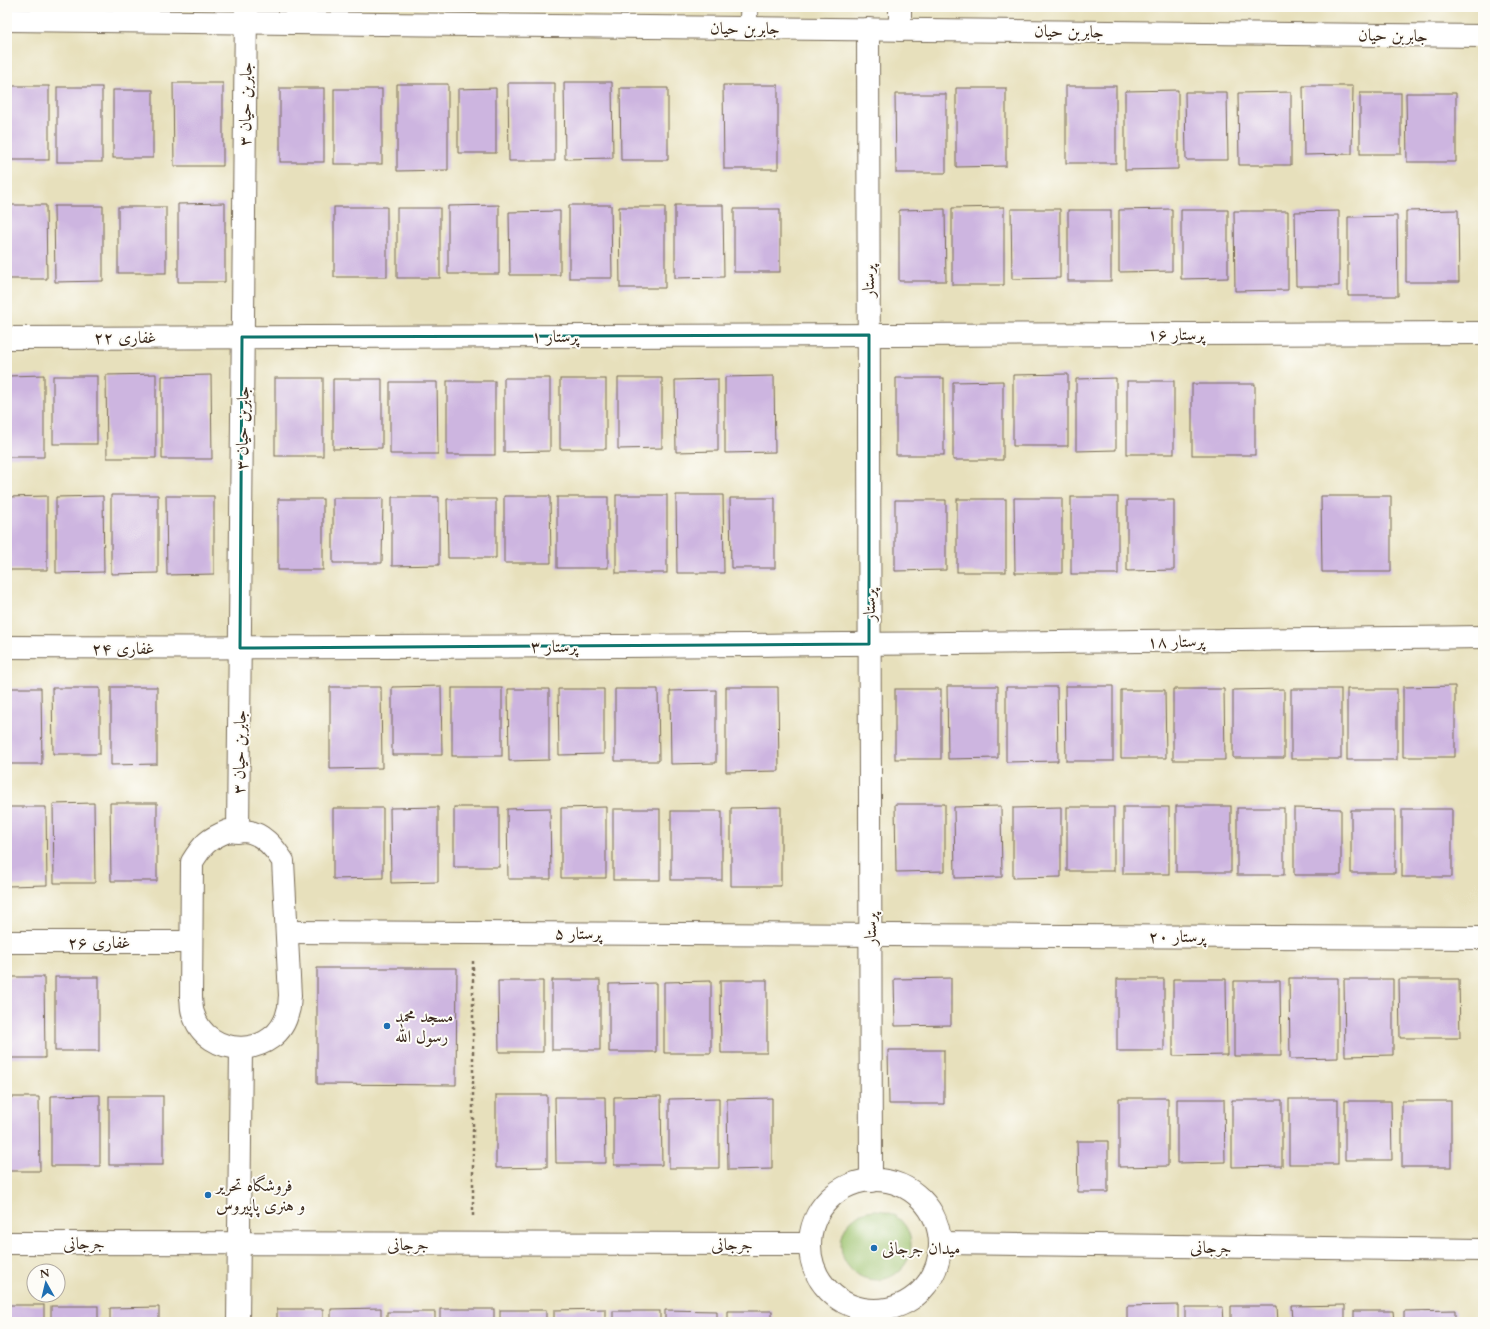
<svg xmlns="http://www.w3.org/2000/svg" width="1490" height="1329" font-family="Cardo,Amiri,serif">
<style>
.green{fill:#9bc26d;stroke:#6b7646}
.building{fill:#cdb5e0}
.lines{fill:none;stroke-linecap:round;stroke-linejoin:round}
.service-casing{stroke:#776a55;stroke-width:19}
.minor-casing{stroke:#776a55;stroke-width:24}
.tertiary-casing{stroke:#776a55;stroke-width:24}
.path{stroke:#776a55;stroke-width:2.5;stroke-dasharray:3 3;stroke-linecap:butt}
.service{stroke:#fff;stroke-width:17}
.minor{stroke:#fff;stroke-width:22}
.tertiary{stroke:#fff;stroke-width:22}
.marked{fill:none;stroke:#0f766e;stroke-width:3;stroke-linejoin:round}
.poi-dot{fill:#1f6fb2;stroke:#fdfcf7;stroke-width:1.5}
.labels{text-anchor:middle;stroke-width:4;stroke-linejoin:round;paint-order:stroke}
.street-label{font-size:17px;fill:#3b2a1e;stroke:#fdfcf7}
.poi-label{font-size:17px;fill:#3b2a1e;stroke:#fdfcf7;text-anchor:start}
</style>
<rect width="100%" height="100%" fill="#fdfcf7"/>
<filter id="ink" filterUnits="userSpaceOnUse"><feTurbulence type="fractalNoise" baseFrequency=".025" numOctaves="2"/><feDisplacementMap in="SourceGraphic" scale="8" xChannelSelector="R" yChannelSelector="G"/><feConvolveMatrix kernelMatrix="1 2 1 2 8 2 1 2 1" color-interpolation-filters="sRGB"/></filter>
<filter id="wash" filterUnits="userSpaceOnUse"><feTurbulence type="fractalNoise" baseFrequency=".012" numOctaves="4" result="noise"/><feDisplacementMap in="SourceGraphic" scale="16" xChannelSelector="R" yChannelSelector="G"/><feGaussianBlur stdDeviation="0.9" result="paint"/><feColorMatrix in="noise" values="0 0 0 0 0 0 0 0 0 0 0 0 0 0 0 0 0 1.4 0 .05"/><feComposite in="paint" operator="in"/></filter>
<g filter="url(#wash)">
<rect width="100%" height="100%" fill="#e7e0bc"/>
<circle class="green" cx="876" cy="1245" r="35"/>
<g id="blocks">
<g class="building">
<polygon points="564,82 612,82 613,158 565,159"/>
<polygon points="173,83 223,83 223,166 174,166"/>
<polygon points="508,83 555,83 555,161 509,161"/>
<polygon points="397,84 448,84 448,170 397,171"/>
<polygon points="723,85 778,85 778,169 724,169"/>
<rect x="7" y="86" width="42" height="74"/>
<rect x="1066" y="86" width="50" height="77"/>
<polygon points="1303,86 1353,86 1352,154 1304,155"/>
<rect x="57" y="87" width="45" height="75"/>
<rect x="280" y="88" width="44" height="74"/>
<polygon points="496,88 496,153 458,153 458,89"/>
<polygon points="620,88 668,88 668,160 621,160"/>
<polygon points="956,88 1006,88 1006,166 956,167"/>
<rect x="334" y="89" width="48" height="75"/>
<rect x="113" y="90" width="40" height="68"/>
<polygon points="1178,90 1178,169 1125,170 1125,91"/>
<polygon points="1185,92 1227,92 1228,160 1186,160"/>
<polygon points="1291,92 1291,165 1239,165 1238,93"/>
<rect x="1360" y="93" width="41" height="61"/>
<polygon points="1406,93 1456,93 1456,162 1407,162"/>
<polygon points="895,94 946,94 946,173 896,173"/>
<polygon points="225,203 225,282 178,282 178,204"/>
<polygon points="7,205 46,205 47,279 7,279"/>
<polygon points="499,205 499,274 448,274 448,206"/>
<polygon points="569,205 611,205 612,278 569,278"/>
<polygon points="675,205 723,205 724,277 675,278"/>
<polygon points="54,206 103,206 103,281 55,282"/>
<rect x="118" y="207" width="48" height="66"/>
<rect x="334" y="207" width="53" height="70"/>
<polygon points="619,207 665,207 665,288 620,288"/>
<polygon points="1004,207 1004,285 952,285 952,208"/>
<rect x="397" y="208" width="43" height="70"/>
<rect x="734" y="209" width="46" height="63"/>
<polygon points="945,209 946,281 899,281 899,210"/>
<polygon points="1011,209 1060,209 1060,278 1012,279"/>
<polygon points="1172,209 1172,271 1119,272 1119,210"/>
<rect x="1068" y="210" width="43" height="71"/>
<polygon points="1181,210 1228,210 1228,278 1181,279"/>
<polygon points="1458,210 1459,282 1406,282 1406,211"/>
<polygon points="560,211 560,275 510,275 509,212"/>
<polygon points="1234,211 1288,211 1288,290 1235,291"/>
<polygon points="1339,211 1339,286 1296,286 1295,212"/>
<polygon points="1397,216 1398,296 1348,296 1348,217"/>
<polygon points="156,374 156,458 107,458 106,375"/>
<polygon points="1068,374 1068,446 1013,446 1013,375"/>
<polygon points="44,375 44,457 7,457 7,376"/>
<polygon points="211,375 212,459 162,459 162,376"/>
<rect x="53" y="376" width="44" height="68"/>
<polygon points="774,376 775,452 725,453 725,377"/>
<rect x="275" y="378" width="48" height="78"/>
<polygon points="504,378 550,378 550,451 504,452"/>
<polygon points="618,378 662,378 662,448 618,449"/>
<rect x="896" y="378" width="48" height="77"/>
<polygon points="1116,378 1116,450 1076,451 1076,379"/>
<polygon points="333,379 382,379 382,448 333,449"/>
<rect x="560" y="379" width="46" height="70"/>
<polygon points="718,379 718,451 676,452 675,380"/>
<rect x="447" y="381" width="48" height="74"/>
<polygon points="1003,381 1003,460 953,460 953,382"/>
<rect x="1127" y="381" width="47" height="73"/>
<polygon points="390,382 437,382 438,454 390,454"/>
<rect x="1192" y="384" width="63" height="71"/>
<polygon points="111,495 158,495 158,573 111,574"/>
<rect x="616" y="495" width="51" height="78"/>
<polygon points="676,495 723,495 724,573 677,573"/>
<polygon points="47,496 47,570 7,570 7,497"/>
<polygon points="103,496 104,572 56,573 56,497"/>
<polygon points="166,496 214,496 214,574 167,575"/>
<polygon points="504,496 550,496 551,563 504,563"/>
<polygon points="1321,496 1391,496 1391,572 1322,572"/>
<polygon points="392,497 439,497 439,565 392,566"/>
<rect x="557" y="497" width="51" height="71"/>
<rect x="1071" y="497" width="47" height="77"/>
<polygon points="333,498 383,498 382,563 333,563"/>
<polygon points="730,498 775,498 775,568 731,568"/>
<polygon points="1014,498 1062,498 1062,573 1015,573"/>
<rect x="278" y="499" width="45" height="71"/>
<polygon points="447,499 496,499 496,558 448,558"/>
<rect x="957" y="499" width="49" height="73"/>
<polygon points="895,500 946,500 946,570 895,571"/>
<polygon points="1127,500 1174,500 1174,570 1127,571"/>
<polygon points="441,686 442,755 392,755 392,687"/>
<polygon points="947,686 998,686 998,758 948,759"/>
<polygon points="1065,686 1113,686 1113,761 1066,761"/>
<polygon points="1455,686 1455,757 1403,757 1403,687"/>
<polygon points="111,687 157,687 157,764 111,765"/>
<polygon points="330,687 381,687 382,768 330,769"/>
<polygon points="726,687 778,687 779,771 726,772"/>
<polygon points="1006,687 1057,687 1058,761 1006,762"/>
<polygon points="7,688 41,688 42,764 7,764"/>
<polygon points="52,688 100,688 100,754 53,754"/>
<rect x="452" y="688" width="50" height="68"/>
<polygon points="508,689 549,689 549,760 509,761"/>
<polygon points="558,689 604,689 604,754 559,755"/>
<polygon points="615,689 658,689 659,761 615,761"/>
<rect x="895" y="689" width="46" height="70"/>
<polygon points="1173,689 1224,689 1225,760 1173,760"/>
<polygon points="1284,689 1284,758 1233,758 1233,690"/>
<rect x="1291" y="689" width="50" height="70"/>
<rect x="1347" y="689" width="50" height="71"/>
<polygon points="716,690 716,763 671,764 670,691"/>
<polygon points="1121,690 1165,690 1166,758 1121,758"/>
<polygon points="94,803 95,883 54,883 53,804"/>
<polygon points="110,803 157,803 157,881 111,881"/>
<polygon points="895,804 945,804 945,871 896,872"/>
<polygon points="1001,806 1002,877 955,878 954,807"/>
<rect x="1176" y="806" width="55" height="66"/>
<polygon points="7,807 46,807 47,885 7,886"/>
<polygon points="438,807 438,882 391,883 390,808"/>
<rect x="454" y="807" width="45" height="60"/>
<polygon points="606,807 606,878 561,878 561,808"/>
<polygon points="781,807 781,886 731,886 731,808"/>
<polygon points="1061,807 1061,877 1013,878 1013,808"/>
<rect x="1067" y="807" width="47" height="64"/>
<rect x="1123" y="807" width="46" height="67"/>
<polygon points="333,808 383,808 383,878 333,879"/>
<polygon points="550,808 551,879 508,879 507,809"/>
<rect x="1237" y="808" width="47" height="67"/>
<polygon points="1294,808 1341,809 1341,875 1294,875"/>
<rect x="613" y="809" width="47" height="71"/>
<rect x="1402" y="809" width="50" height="68"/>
<rect x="1351" y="810" width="44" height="63"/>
<rect x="671" y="811" width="51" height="69"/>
<polygon points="317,968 457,968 456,1085 317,1084"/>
<polygon points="7,977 44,977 45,1058 7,1058"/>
<rect x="55" y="977" width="44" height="74"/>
<polygon points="951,978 951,1025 895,1026 894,979"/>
<polygon points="1289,978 1338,978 1338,1058 1290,1059"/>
<rect x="1117" y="979" width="47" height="72"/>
<polygon points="1173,979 1226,979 1227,1055 1173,1056"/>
<polygon points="1344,979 1393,979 1393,1055 1345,1056"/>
<polygon points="1399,979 1459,979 1460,1038 1400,1038"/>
<rect x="552" y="980" width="48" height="70"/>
<polygon points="720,980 767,980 767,1053 721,1053"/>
<polygon points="498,981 543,981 543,1052 499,1052"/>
<polygon points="711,981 711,1053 664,1053 664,982"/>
<polygon points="1234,981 1280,981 1281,1056 1234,1056"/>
<polygon points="656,983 656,1052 609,1052 609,984"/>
<polygon points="888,1050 944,1050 944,1104 889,1104"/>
<polygon points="100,1095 100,1166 51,1166 51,1096"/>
<polygon points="496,1095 547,1095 547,1167 496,1168"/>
<rect x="109" y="1096" width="54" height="69"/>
<polygon points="661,1096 662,1165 614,1165 614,1097"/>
<polygon points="7,1097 39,1097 40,1171 7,1171"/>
<polygon points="555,1097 605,1097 606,1163 556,1163"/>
<polygon points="719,1098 719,1168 669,1168 669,1099"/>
<polygon points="772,1098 772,1169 728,1170 727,1099"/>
<polygon points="1119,1098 1168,1098 1168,1166 1119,1167"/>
<polygon points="1177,1099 1224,1099 1225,1162 1177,1163"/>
<rect x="1289" y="1099" width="49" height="65"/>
<polygon points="1232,1100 1282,1100 1282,1166 1232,1167"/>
<polygon points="1345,1101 1391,1101 1392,1160 1345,1160"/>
<rect x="1402" y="1101" width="49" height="66"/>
<polygon points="1077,1141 1108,1141 1108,1192 1078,1192"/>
<rect x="7" y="1305" width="37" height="17"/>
<polygon points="1178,1305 1178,1322 1127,1322 1127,1306"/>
<polygon points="1345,1305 1345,1322 1293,1322 1292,1306"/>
<rect x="51" y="1306" width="47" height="16"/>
<polygon points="1231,1306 1277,1306 1278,1322 1231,1322"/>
<polygon points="159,1307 159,1322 110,1322 110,1308"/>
<polygon points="1185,1307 1223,1307 1224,1322 1185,1322"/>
<polygon points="381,1308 381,1322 331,1322 331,1309"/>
<rect x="277" y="1309" width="46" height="13"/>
<rect x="440" y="1309" width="54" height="13"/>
<polygon points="605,1309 605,1322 554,1322 554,1310"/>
<rect x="500" y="1310" width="46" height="12"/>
<polygon points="665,1310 717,1311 717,1322 665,1322"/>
<polygon points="1455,1310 1455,1322 1404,1322 1404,1311"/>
<rect x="613" y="1311" width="47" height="11"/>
<rect x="728" y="1311" width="44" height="11"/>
<polygon points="1354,1311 1393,1311 1394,1322 1354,1322"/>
<rect x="387" y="1312" width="48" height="10"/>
</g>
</g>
</g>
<g filter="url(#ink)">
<use href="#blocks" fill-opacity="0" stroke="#776a55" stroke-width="1"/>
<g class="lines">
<g class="service-casing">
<polyline id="service" points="748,28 749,7"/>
</g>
<g class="minor-casing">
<g id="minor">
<polyline points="7,338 1483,333"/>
<path d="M7 647C499 649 991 643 1483 637"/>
<path d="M228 831C234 832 239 831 244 831 262 832 274 847 283 861L290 996C289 1001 290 1006 288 1011 278 1059 206 1060 193 1013 191 1008 192 1002 191 998L192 862C203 844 208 839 228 831Z"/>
<polyline points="238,832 246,7"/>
<polyline points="287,932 1483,938"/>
<polyline points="7,942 191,942"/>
<polyline points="238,1322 241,1048"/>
</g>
</g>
<g class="tertiary-casing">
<g id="tertiary">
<polyline points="7,20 1483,36"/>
<polyline points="868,29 871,1181"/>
<polyline points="900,30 900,7"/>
<circle cx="875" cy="1245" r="65"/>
<polyline points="7,1243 810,1244"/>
<polyline points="940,1243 1483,1250"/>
</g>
</g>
<polyline class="path" points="473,961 473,1216"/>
<use href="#service" class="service"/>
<use href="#minor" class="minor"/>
<use href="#tertiary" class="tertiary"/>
</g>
</g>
<path class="marked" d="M869 335V644L240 648 242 337Z"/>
<g class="poi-dot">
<circle cx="387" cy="1026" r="4"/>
<circle cx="208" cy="1195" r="4"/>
<circle cx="874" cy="1248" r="4"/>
</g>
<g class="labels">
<g class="street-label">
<text x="745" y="34">جابربن حیان</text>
<text transform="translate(1069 31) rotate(1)" y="6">جابربن حیان</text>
<text transform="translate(1393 35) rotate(1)" y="6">جابربن حیان</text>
<text transform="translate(245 104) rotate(-89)" y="6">جابربن حیان ۳</text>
<text transform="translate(868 281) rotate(-90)" y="6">پرستار</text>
<text x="1176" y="340">پرستار ۱۶</text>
<text x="555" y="342">پرستار ۱</text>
<text x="125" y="343">غفاری ۲۲</text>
<text transform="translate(242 428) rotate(-89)" y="6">جابربن حیان ۳</text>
<text transform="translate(869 605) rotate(-90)" y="6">پرستار</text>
<text transform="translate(1176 641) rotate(-1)" y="6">پرستار ۱۸</text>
<text x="554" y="652">پرستار ۳</text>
<text x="123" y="654">غفاری ۲۴</text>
<text transform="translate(239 752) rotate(-89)" y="6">جابربن حیان ۳</text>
<text transform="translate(870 929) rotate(-90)" y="6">پرستار</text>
<text x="578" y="939">پرستار ۵</text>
<text x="1177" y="942">پرستار ۲۰</text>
<text x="99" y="948">غفاری ۲۶</text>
<text x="84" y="1249">جرجانی</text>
<text x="408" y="1250">جرجانی</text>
<text x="732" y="1250">جرجانی</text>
<text transform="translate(1211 1247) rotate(1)" y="6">جرجانی</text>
</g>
<g class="poi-label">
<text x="395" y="1022">مسجد محمد<tspan x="395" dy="20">رسول الله</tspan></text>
<text x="216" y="1191">فروشگاه تحریر<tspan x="216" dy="20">و هنری پاپیروس</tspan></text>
<text x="882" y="1254">میدان جرجانی</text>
</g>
</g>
<rect width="1490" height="1329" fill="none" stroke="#fdfcf7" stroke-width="24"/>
<g transform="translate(46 1283) rotate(352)"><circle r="19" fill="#fdfcf7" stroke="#afa8a0"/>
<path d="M0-3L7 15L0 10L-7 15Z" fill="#1f6fb2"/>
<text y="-6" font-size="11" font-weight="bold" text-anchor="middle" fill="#3b2a1e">N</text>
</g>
</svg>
